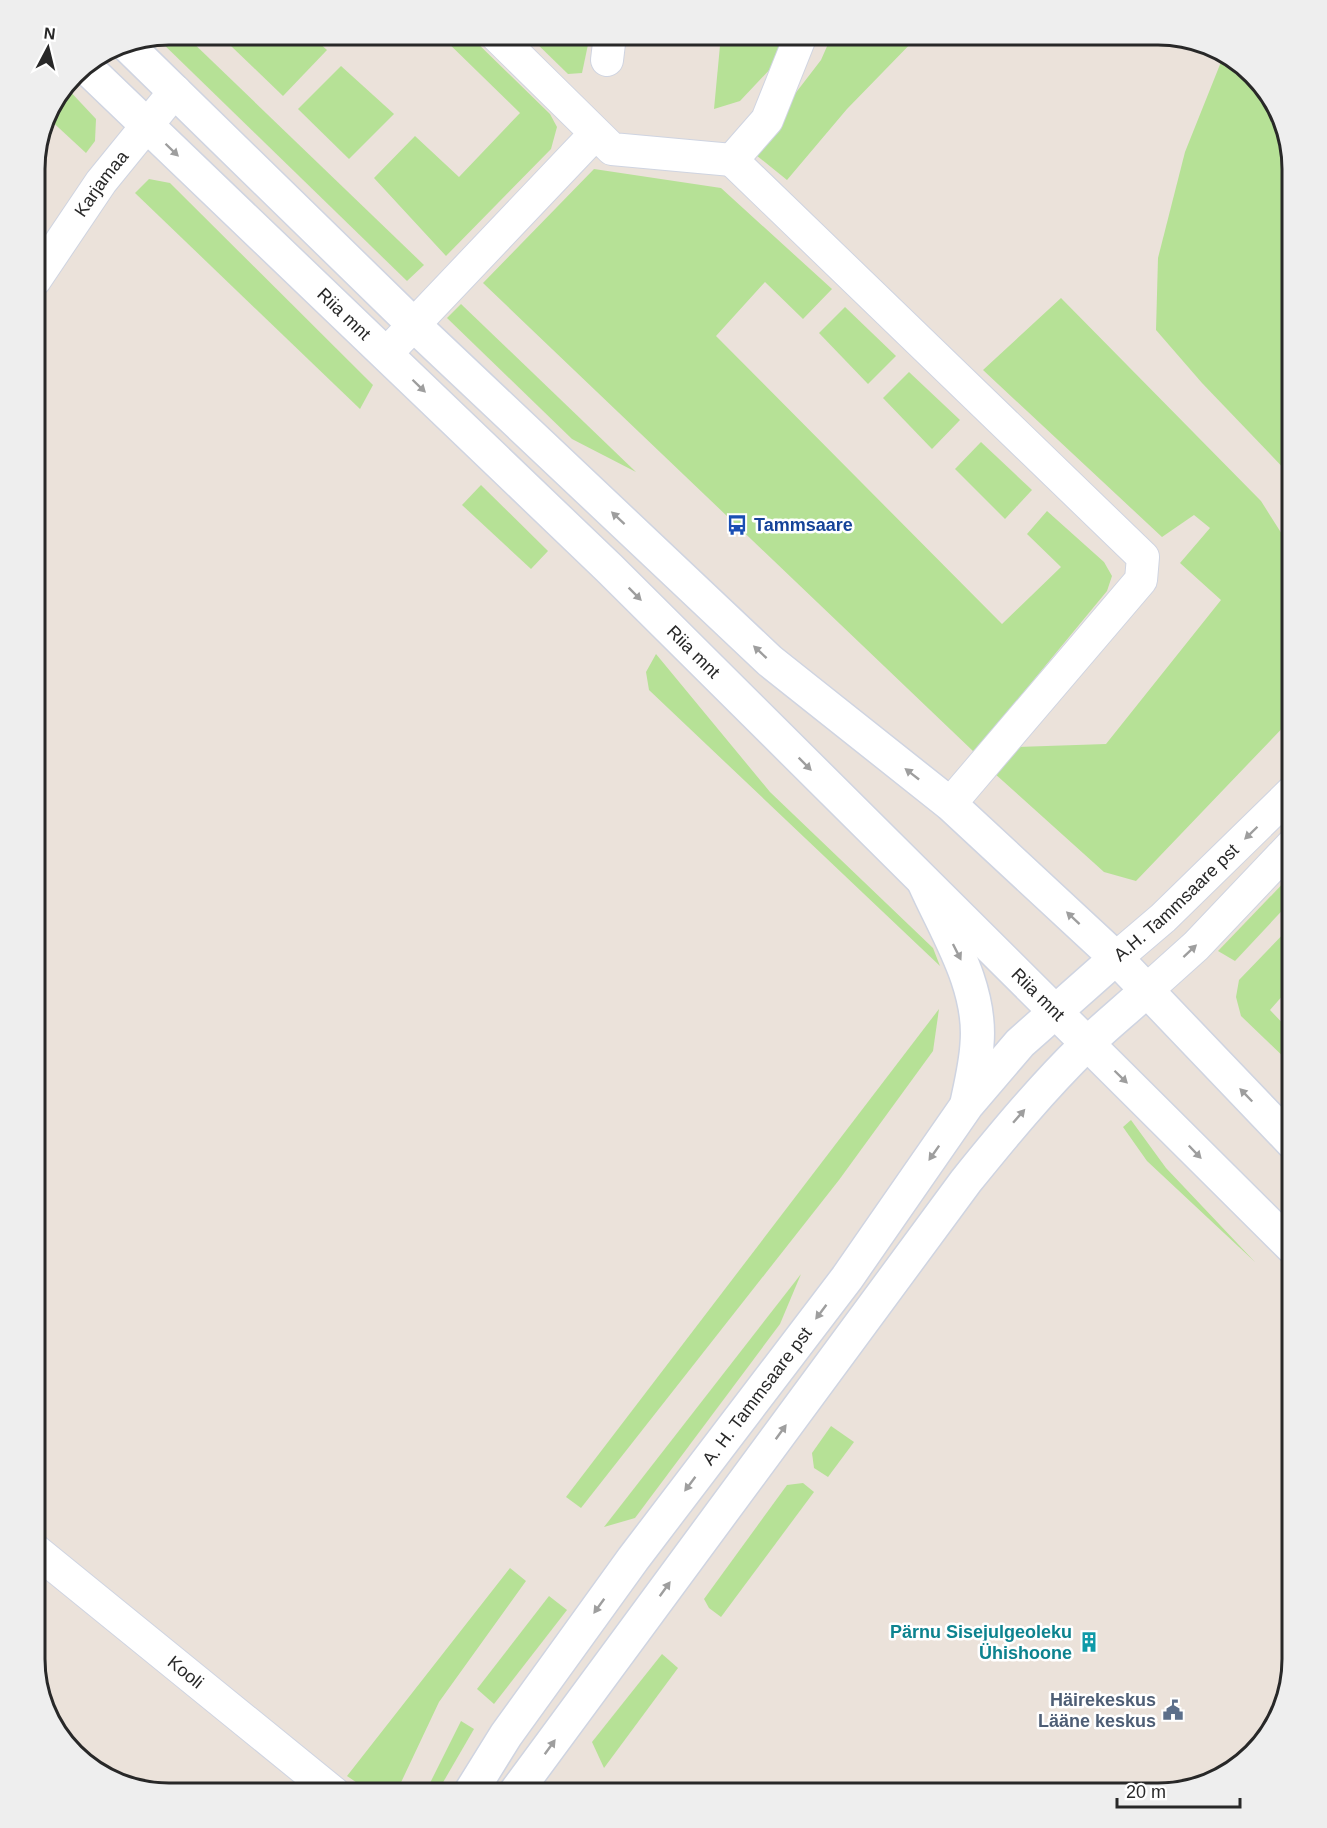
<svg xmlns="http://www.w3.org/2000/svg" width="1327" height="1828" font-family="Helvetica,sans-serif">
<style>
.green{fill:#b6e196}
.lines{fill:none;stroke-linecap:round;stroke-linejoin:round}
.minor-casing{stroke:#cfd4e1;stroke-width:34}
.tertiary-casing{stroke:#cfd4e1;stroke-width:36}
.secondary-casing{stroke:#cfd4e1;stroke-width:36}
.minor{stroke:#fff;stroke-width:32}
.tertiary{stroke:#fff;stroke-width:33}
.secondary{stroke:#fff;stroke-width:33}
.oneway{fill:#9e9e9e}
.labels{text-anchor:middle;stroke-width:5;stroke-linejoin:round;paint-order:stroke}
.street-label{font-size:18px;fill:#282828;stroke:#fff}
.transit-label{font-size:18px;font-weight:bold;fill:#164399;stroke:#fff;text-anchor:start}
.culture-label{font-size:18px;font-weight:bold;fill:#0d838f;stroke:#fff;text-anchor:end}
.service-label{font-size:18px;font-weight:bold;fill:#4e5e75;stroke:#fff;text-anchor:end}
.rim{fill:none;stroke:#282828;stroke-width:3}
</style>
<rect width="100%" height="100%" fill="#ebe2da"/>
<g class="green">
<polygon points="169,35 185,35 424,265 407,281 156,37"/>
<polygon points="243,35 310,35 327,50 283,96 231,46"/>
<polygon points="440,35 469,35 550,114 557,127 551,149 446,256 374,178 415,136 459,177 520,113"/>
<polygon points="528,35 590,35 582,73 568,74"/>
<polygon points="721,35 793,35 788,50 740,101 714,109"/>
<polygon points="832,35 919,35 847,109 787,180 751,151 821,60"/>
<polygon points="1225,52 1274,101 1292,169 1292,477 1202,383 1156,330 1158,258 1185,152"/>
<polygon points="341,66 394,114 349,159 298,109"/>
<polygon points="66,87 96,119 95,141 86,153 46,116"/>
<polygon points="594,169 721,188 832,289 803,319 765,282 716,336 1002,624 1061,567 1027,534 1047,511 1104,562 1112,576 1107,591 974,752 483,283"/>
<polygon points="149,179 170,183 373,385 360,409 135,193"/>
<polygon points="1061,298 1261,501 1292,550 1292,718 1136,881 1104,872 994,773 1017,747 1106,744 1221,600 1180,563 1210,528 1194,515 1162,537 983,370"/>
<polygon points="461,304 636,472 572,439 447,318"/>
<polygon points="845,307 896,356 868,384 819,333"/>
<polygon points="909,372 960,420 932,449 883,398"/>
<polygon points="981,442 1032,490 1005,519 955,469"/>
<polygon points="481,485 548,551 531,569 462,505"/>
<polygon points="656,654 770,792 933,948 940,966 649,690 646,672"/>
<polygon points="1292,874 1292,900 1235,961 1218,951"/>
<polygon points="1292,925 1292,985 1270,1010 1292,1033 1292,1065 1241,1016 1236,997 1239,980"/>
<polygon points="939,1009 933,1051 839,1180 581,1508 566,1497"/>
<polygon points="1131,1120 1166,1168 1255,1262 1147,1161 1123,1127"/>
<polygon points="801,1274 780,1324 635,1518 604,1527"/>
<polygon points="831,1426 854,1442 828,1477 814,1468 812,1453"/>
<polygon points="803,1483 814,1492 721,1617 709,1608 704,1599 787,1485"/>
<polygon points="510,1568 526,1581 439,1702 396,1793 372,1793 347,1776"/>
<polygon points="549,1596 567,1610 494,1704 477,1689"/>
<polygon points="662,1654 678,1668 604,1768 592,1742"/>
<polygon points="461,1721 474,1729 438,1791 425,1793"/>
</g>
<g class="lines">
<g class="minor-casing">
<g id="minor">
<polyline points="496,35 612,149 732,160"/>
<polyline points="801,35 767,120 732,160 1143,557 1141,580 950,804"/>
<polyline points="607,60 610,35"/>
<path id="s1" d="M35 280 101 182 175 91"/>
<polyline points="386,354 595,134"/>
<path id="s2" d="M1116 958 1163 918 1292 792"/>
<polyline points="1147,990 1196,946 1292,845"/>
<path id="s3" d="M35 1550 334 1793"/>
</g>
</g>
<g class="tertiary-casing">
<g id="tertiary">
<path d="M924 882C946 932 982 986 977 1044 976 1063 971 1084 967 1103"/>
<path id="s4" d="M470 1793 506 1735 633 1559 847 1278 967 1105 1020 1043 1116 958"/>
<path d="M515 1793 966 1181C1004 1134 1042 1088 1085 1046 1105 1026 1127 1009 1147 990"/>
</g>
</g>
<g class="secondary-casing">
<g id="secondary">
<polyline points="125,43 414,325 770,661 950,804 1116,958 1292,1142"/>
<path id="s5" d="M84 65 609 568 1292 1247"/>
</g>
</g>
<use href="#minor" class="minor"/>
<use href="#tertiary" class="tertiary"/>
<use href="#secondary" class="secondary"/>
</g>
<defs><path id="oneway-solid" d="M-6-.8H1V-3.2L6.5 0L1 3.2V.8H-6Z" transform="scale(1.5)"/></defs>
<g class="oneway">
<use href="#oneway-solid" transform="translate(172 150) rotate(44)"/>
<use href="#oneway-solid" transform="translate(419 386) rotate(44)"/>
<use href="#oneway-solid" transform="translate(618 518) rotate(-137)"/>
<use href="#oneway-solid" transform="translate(635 594) rotate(45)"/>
<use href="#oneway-solid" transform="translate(760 652) rotate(-137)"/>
<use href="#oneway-solid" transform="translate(805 764) rotate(45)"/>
<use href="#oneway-solid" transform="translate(912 774) rotate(-142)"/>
<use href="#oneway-solid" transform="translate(1251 833) rotate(136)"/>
<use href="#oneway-solid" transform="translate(1073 918) rotate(-137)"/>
<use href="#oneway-solid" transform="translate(1190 951) rotate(-43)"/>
<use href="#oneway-solid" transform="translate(957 952) rotate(63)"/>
<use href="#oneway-solid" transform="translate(1121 1077) rotate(44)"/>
<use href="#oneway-solid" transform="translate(1246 1095) rotate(-134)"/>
<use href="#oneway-solid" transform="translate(1019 1116) rotate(-49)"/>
<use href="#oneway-solid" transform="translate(1195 1152) rotate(46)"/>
<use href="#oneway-solid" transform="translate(934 1153) rotate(125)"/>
<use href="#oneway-solid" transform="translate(821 1312) rotate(127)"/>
<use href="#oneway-solid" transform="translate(781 1432) rotate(-54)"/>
<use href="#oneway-solid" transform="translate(690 1484) rotate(127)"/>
<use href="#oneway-solid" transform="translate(665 1589) rotate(-54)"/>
<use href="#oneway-solid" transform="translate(599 1606) rotate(126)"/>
<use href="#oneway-solid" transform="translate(550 1747) rotate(-54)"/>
</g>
<defs>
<g id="bus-bare" transform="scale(1.62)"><path d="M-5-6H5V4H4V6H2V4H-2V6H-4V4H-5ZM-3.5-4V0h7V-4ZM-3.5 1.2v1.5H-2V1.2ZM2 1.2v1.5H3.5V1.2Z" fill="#1a4fb4" stroke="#fff" stroke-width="2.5" paint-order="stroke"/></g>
<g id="building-bare" transform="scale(1.62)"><path d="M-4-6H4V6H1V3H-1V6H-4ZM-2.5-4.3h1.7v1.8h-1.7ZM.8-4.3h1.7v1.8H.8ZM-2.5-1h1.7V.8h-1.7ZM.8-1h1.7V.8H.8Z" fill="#0f9aa8" stroke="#fff" stroke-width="2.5" paint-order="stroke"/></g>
<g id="civic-bare" transform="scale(1.62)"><path d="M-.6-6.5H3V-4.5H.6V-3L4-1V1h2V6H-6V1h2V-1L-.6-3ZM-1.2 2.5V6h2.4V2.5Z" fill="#5c6f8a" stroke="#fff" stroke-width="2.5" paint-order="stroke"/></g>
</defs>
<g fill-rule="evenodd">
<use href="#bus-bare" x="737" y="525"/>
<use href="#building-bare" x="1089" y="1642"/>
<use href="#civic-bare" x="1173" y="1710"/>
</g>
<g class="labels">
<g class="street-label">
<text dy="6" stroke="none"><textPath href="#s1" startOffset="117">Karjamaa</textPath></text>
<text dy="6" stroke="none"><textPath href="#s5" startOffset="360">Riia mnt</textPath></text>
<text dy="6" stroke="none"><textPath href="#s5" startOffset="846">Riia mnt</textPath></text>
<text dy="6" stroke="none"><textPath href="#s2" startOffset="82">A.H. Tammsaare pst</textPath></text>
<text dy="6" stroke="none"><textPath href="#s5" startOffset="1332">Riia mnt</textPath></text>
<text dy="6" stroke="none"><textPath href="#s4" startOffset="490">A. H. Tammsaare pst</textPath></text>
<text dy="6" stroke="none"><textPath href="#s3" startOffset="194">Kooli</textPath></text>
</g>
<g class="transit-label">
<text x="754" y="531">Tammsaare</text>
</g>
<g class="culture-label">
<text x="1072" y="1638">Pärnu Sisejulgeoleku<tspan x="1072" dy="21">Ühishoone</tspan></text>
</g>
<g class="service-label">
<text x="1156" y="1706">Häirekeskus<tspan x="1156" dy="21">Lääne keskus</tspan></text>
</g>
</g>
<path d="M0 0H1327V1828H0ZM169 45H1158A124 124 0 0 1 1282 169V1659A124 124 0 0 1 1158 1783H169A124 124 0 0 1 45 1659V169A124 124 0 0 1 169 45Z" fill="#eee" fill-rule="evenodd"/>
<path class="rim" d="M169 45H1158A124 124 0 0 1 1282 169V1659A124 124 0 0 1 1158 1783H169A124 124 0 0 1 45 1659V169A124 124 0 0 1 169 45Z"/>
<g transform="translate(48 48) rotate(7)" stroke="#ffffff" stroke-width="4.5" paint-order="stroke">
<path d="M0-4.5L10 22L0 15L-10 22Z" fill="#282828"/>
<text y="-9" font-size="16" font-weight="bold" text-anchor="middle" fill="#282828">N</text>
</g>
<path d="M1117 1798v9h123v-9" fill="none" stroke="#282828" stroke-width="3"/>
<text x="1126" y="1798" font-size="18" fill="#282828" stroke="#ffffff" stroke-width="4.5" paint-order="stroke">20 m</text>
</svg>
